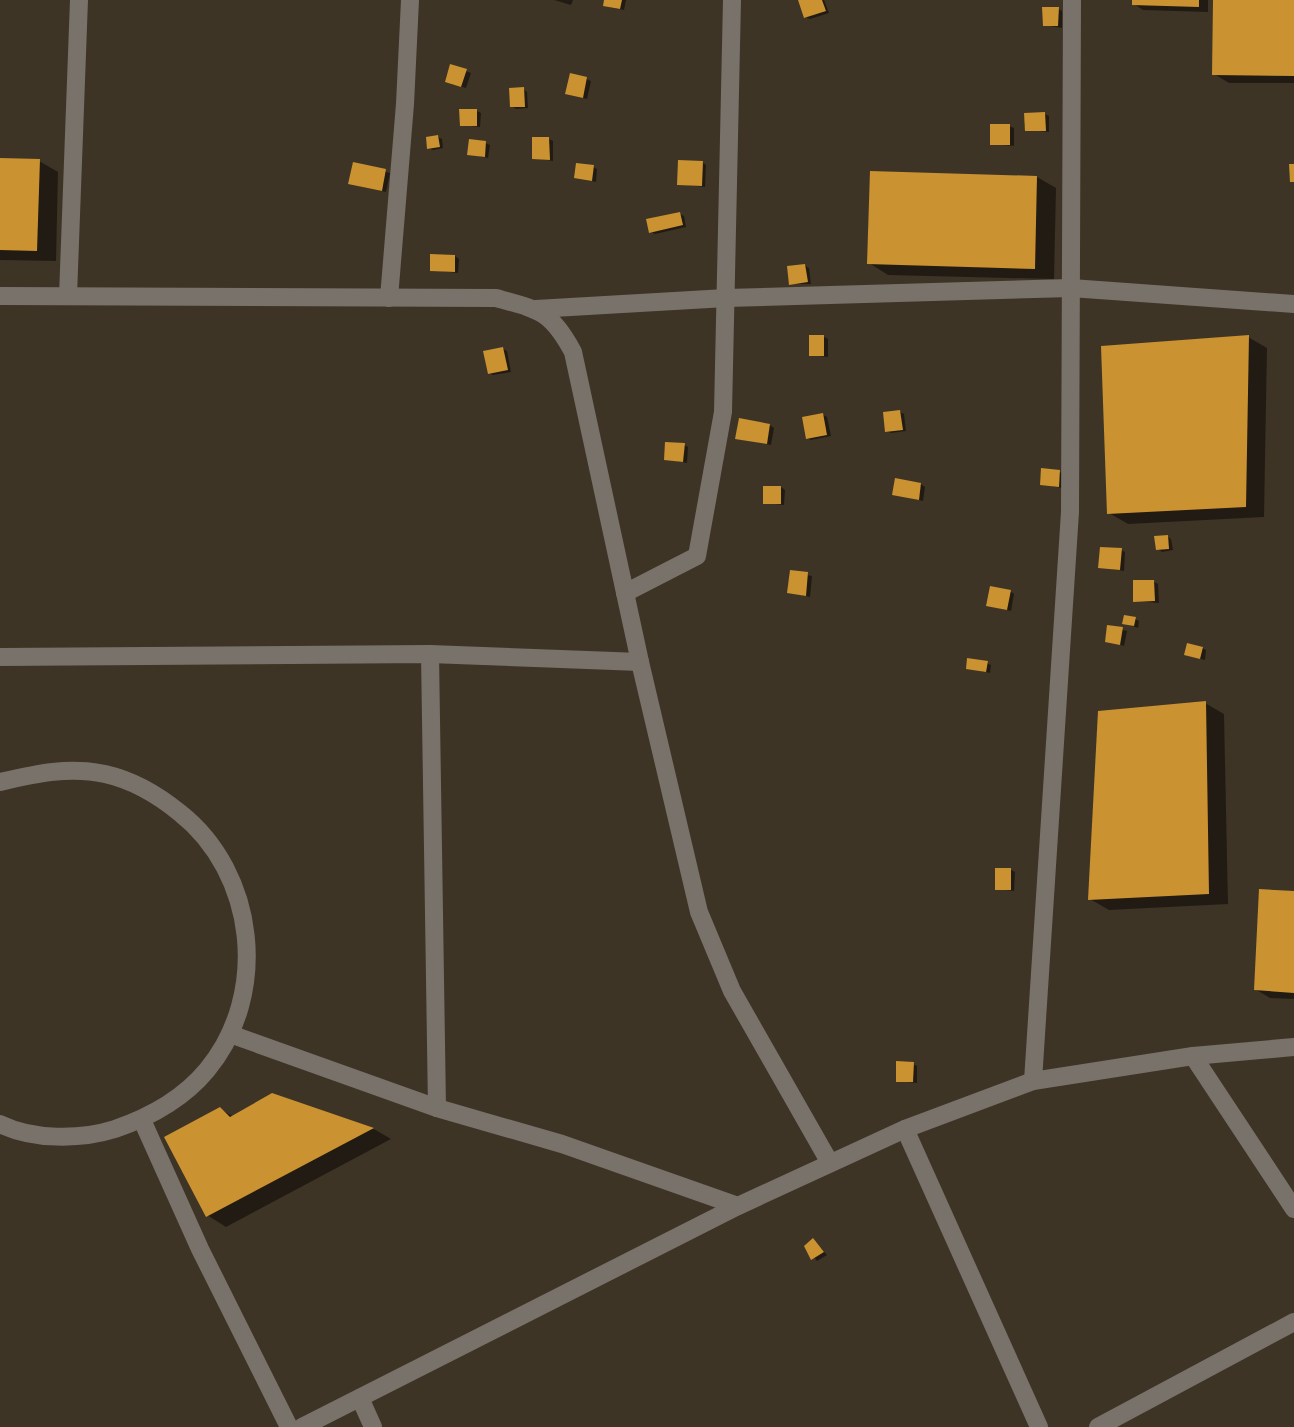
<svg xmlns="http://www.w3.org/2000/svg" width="1294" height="1427" font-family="'Golos Text',sans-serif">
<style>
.shadow{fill:#0007}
.building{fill:#ca9230}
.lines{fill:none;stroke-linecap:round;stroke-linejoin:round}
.minor{stroke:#78726b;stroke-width:18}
</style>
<rect width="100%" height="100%" fill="#3e3425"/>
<g class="shadow">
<polygon points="554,0 573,0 571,5"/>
<polygon points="606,0 626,0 624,10 609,7 605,5"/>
<polygon points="804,0 824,0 829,13 810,19 805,17"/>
<polygon points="1134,0 1208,0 1208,12 1143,10 1134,4"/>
<polygon points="1215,0 1294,0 1294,83 1229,83 1214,74"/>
<polygon points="1058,9 1062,11 1062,28 1044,25"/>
<polygon points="451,66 471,73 466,88 451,84"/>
<polygon points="586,79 591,81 587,99 571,95"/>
<polygon points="523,89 527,92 528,108 516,109 512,106"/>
<polygon points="477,111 481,113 480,127 461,125"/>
<polygon points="1045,114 1049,116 1049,132 1027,130"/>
<polygon points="1009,126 1014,128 1014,146 992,144"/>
<polygon points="438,137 442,139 443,148 433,150 429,148"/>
<polygon points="549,139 553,141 553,161 534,158"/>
<polygon points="485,143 490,145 488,158 469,154"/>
<polygon points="0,160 39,161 58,172 56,261 0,260"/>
<polygon points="702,162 706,165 705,187 678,184"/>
<polygon points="354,164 390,173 386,192 354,185"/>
<polygon points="593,167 597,169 596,182 576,177"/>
<polygon points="1037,177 1056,188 1054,279 888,275 869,263"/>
<polygon points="680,214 684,216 686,227 655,234 651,232"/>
<polygon points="455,256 459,259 458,273 432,270"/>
<polygon points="804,265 809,268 811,284 791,284"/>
<polygon points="824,337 828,339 828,357 810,355"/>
<polygon points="1248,337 1267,348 1264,517 1128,524 1109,513"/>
<polygon points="503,349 507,351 511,372 493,375 489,373"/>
<polygon points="900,412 904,414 906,431 891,433 887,431"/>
<polygon points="823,415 827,417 831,436 811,440 807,438"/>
<polygon points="770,425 774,428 771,445 737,438"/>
<polygon points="684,445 688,447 687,463 666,459"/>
<polygon points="1060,472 1064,474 1062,488 1042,484"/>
<polygon points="921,484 925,487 923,501 894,494"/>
<polygon points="781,487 785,490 784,505 765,503"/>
<polygon points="1167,536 1171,539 1173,550 1162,552 1158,549"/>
<polygon points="1121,550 1125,552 1124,571 1100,567"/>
<polygon points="792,572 812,576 810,597 789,592"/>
<polygon points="1154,582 1158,584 1159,603 1135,601"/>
<polygon points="1010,591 1014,594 1011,611 988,605"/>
<polygon points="1135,619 1139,621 1138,628 1124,623"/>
<polygon points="1109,627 1127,631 1124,646 1107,641"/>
<polygon points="1202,648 1206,650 1205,660 1190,656"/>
<polygon points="987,663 991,665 990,673 967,668"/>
<polygon points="1205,703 1224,714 1228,904 1109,910 1090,899"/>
<polygon points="1011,870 1015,872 1014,891 996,889"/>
<polygon points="1294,893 1294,999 1270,998 1255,989"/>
<polygon points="913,1064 917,1066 917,1083 898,1081"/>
<polygon points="272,1095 374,1129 391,1139 226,1227 207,1215 220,1109 234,1117"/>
<polygon points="813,1240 827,1255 817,1261 806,1246"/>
</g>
<g class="building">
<polygon points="604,0 622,0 620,9 603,6"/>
<polygon points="798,0 822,0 826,11 804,18"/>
<polygon points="1132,0 1199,0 1199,7 1132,5"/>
<polygon points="1213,0 1294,0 1294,76 1212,75"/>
<polygon points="1042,7 1059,7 1058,26 1043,26"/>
<polygon points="450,64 467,69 461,87 445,82"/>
<polygon points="570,73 587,77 583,98 565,94"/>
<polygon points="524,87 525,107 510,107 509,88"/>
<polygon points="459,109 477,109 477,126 460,126"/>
<polygon points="1045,112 1046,131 1025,131 1024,113"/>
<rect x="990" y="124" width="20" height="21"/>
<polygon points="438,135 440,147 427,149 426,137"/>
<polygon points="532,137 549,137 550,160 532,159"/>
<polygon points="469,139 486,141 485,157 467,155"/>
<polygon points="0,158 40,159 37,251 0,250"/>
<polygon points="678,160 703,161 702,186 677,185"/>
<polygon points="353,162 386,169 382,191 348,184"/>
<polygon points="576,163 594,165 592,181 574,178"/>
<polygon points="1289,164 1294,164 1294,182 1290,182"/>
<polygon points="870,171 1037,176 1035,269 867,264"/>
<polygon points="680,212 683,225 649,233 646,219"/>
<polygon points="430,254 455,255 455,272 430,271"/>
<polygon points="805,264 808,282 789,285 787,266"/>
<rect x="809" y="335" width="15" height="21"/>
<polygon points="1249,335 1246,507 1107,514 1101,346"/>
<polygon points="503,347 508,370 488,374 483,351"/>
<polygon points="900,410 903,430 885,432 883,412"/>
<polygon points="823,413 827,435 806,439 802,417"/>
<polygon points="739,418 770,424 767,444 735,439"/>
<polygon points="665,442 685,443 683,462 664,460"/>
<polygon points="1041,468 1060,470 1059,487 1040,485"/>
<polygon points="895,478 921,483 919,500 892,495"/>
<rect x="763" y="486" width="18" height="18"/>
<polygon points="1168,535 1169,549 1156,550 1154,536"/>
<polygon points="1100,547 1122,548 1120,570 1098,568"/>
<polygon points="790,570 808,572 806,596 787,593"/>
<polygon points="1133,580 1154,580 1155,601 1133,602"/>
<polygon points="990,586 1011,590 1007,610 986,606"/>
<polygon points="1124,615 1136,617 1134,626 1122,624"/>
<polygon points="1107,625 1123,627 1120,645 1105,642"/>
<polygon points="1187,643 1203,647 1200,659 1184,655"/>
<polygon points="967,658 988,661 986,672 966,669"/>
<polygon points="1206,701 1209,894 1088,900 1098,711"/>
<rect x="995" y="868" width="16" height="22"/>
<polygon points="1259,889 1294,891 1294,993 1254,990"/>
<polygon points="896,1061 914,1062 913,1082 896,1082"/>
<polygon points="272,1093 374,1128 206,1217 164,1137 220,1107 230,1117"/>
<polygon points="813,1238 824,1252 811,1260 804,1246"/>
</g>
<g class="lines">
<g class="minor">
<path d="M0 296 496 298C540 310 551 311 573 352L640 662 699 912 732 991 830 1163"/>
<polyline points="68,296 79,0"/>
<polyline points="389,298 405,104 410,0"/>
<polyline points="536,309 726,298 1071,288 1294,304"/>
<polyline points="625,593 697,556 723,412 732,0"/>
<polyline points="430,654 437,1108"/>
<polyline points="0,657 430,654 640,662"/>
<path d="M0 782C35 774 69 766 105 774 132 780 158 795 180 813 256 873 270 994 207 1070 183 1099 150 1117 115 1129 80 1140 33 1140 0 1124"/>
<polyline points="230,1034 437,1108 562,1144 738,1206"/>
<polyline points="1193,1056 1294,1209"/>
<polyline points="1033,1081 1070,512 1072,0"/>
<polyline points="142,1120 200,1249 289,1427"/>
<polyline points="905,1129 1039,1427"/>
<polyline points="360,1398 373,1427"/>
<polyline points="302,1427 738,1206 905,1129 1033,1081 1193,1056 1294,1047"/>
<polyline points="1098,1427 1294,1322"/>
</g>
</g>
</svg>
